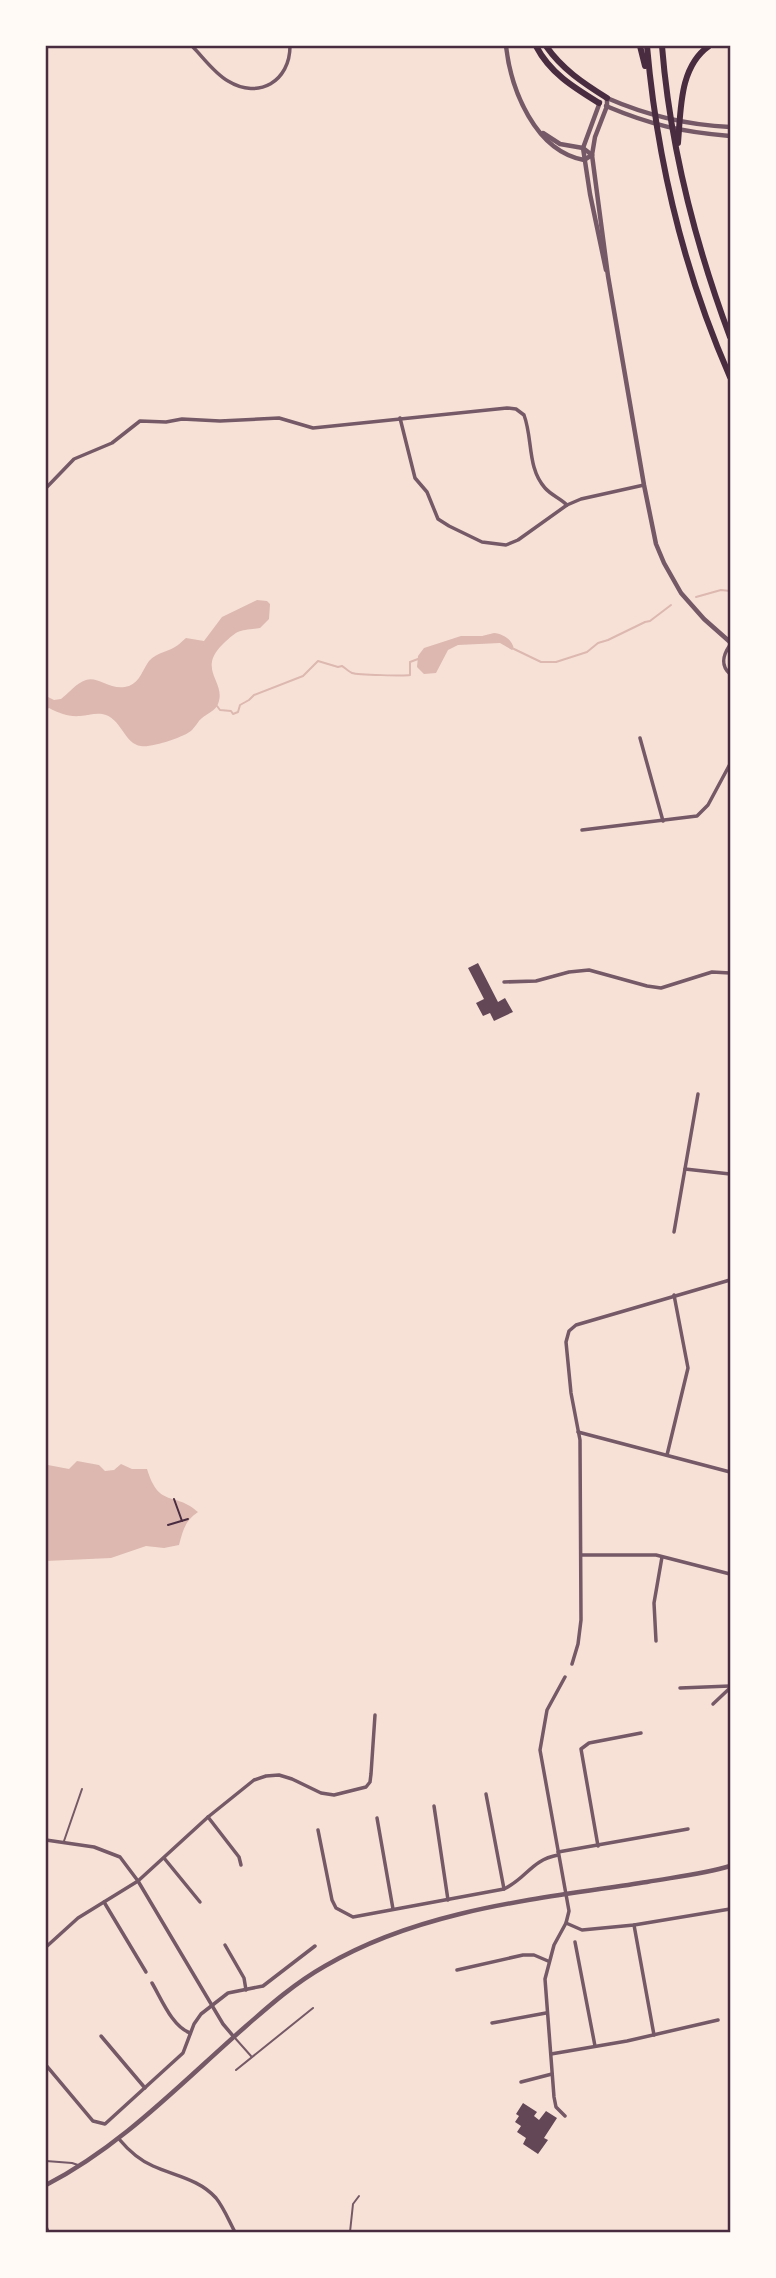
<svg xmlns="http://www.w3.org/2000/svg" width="776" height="2278" font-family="'Open Sans',sans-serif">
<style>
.water{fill:#dcb8b0}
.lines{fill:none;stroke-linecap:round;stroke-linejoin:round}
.stream{stroke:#dcb8b0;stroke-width:2}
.building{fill:#644757}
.path{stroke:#4a2c40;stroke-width:2}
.service{stroke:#755966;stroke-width:2}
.minor{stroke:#755966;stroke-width:3.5}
.tertiary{stroke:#755966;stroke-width:4.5}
.motorway{stroke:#4a2c40;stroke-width:6}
.neatline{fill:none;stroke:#4a2c40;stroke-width:2.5}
</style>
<rect width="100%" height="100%" fill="#f7e1d7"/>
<g class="water">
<path d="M257 600 267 601 270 604 269 619 260 628C238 631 239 629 223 644 196 670 227 682 218 704 215 711 208 713 202 718 198 721 196 726 192 730 185 737 151 748 141 746 125 744 122 721 106 715 98 712 89 715 80 716 68 717 59 713 49 708L46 710V696L54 700 61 699C69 693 76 683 86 680 99 676 111 692 129 686 140 682 143 669 149 661 157 652 169 652 178 645 181 643 183 640 186 638L204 641 222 617Z"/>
<path d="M494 633C503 634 512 639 514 649L512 650 500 643 458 645 448 650 436 673 424 674 417 667 418 656 424 648 461 636H482Z"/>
<path d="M77 1461 99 1465 105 1471 114 1470 121 1464 132 1469H147C159 1509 175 1491 198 1512 185 1521 183 1530 179 1545L164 1548 146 1546 111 1558 46 1561V1467L48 1465 69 1469Z"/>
</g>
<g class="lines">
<g class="stream">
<polyline points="696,597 721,590 730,591"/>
<polyline points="514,649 541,662 556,662 587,652 598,643 608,640 645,622 650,621 671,605"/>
<path d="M217 706 220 710 231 711 233 714 238 712 240 705 249 700 254 695 303 676 318 661 338 667 342 666C344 667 349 672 352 673 358 675 406 676 410 675V662L418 659"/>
</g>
</g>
<g class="building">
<polygon points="478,963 498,1002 505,998 513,1012 494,1021 490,1013 483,1016 476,1003 484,999 468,968"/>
<polygon points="523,2103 537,2112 534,2116 539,2120 546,2111 557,2118 544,2138 548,2140 538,2154 523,2144 526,2138 517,2132 521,2126 515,2122 519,2116 516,2114"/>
</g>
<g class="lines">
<g class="path">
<polyline points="174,1499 182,1521"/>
<polyline points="168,1525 188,1519"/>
</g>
<g class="service">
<polyline points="64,1841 82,1789"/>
<polyline points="235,2038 251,2056"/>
<polyline points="236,2070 313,2008"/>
<polyline points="46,2161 72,2163 78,2165"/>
<polyline points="350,2232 353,2204 359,2196"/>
</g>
<g class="minor">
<path d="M192 46C203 57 214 73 228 81 259 100 290 81 290 46"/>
<polyline points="400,418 415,478 427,492 438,519 449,526 482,542 506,545 518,540 567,505 581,499 644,485"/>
<path d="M46 488 74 459 112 443 140 421 166 422 182 419 220 421 279 418 313 428 507 408 516 409 524 415C533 439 527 468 545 488 551 495 560 498 567 505"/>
<path d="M730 645C723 655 720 665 730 674"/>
<polyline points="640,738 663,821"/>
<polyline points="582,830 697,816 708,805 730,764"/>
<polyline points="504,982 536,981 569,972 589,970 647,986 661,988 712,972 730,973"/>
<polyline points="685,1169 730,1174"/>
<polyline points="674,1232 698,1094"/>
<polyline points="578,1432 730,1472"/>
<polyline points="667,1455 688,1368 674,1295"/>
<polyline points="581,1555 656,1555 730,1574"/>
<polyline points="656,1641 654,1603 662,1557"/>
<polyline points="572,1664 578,1644 581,1620 580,1440 571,1393 566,1342 569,1331 576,1325 730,1280"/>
<polyline points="565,1677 547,1710 540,1750 569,1911 566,1923 554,1945 545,1979 554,2097 556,2107 565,2116"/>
<polyline points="680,1688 730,1686"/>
<polyline points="713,1704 730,1688"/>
<polyline points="486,1794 504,1889"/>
<polyline points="434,1806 448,1900"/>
<polyline points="208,1817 239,1857 241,1865"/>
<polyline points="377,1818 393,1909"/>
<path d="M318 1830 332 1900 336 1908 353 1917 504 1889C527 1878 531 1860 558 1855"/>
<polyline points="46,1840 94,1847 120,1857 138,1881 223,2024 234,2037"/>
<polyline points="598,1846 581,1749 589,1743 641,1733"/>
<polyline points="558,1852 688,1829"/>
<polyline points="164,1858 200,1902"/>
<polyline points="104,1902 146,1972"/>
<polyline points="566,1923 582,1930 634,1925 730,1909"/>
<polyline points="634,1925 654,2035"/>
<polyline points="575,1942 595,2046"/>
<polyline points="225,1945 244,1978 246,1990"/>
<polyline points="46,1947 78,1918 138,1881 208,1817 254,1780 266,1776 279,1775 292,1779 321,1793 334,1795 366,1787 370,1782 371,1774 375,1715"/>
<polyline points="457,1970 523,1955 534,1955 548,1961"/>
<path d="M152 1983C162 2000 172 2026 190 2033"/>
<polyline points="492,2023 546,2013"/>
<polyline points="101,2036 145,2088"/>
<polyline points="551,2054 627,2041 718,2020"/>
<polyline points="46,2065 93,2121 105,2124 183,2053 194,2024 201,2014 228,1993 263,1986 315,1946"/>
<polyline points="521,2082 552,2074"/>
<path d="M119 2139C129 2151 139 2160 153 2166 175 2176 199 2179 216 2198 224 2208 229 2221 235 2232"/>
<polyline points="46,2227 48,2232"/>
</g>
<g class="tertiary">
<path d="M506 46C511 90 535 151 584 160L592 155"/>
<polyline points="607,98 607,106 595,137 592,155 608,276 644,485 656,544 664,563 681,593 704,619 730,642"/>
<path d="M607 98C648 116 686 125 730 127"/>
<polyline points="600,102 583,148 590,194 606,270"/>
<path d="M606 106C651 125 682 132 730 136"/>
<polyline points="543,133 560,144 583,148 592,155"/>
<path d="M46 2185C122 2146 181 2083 245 2027 270 2005 295 1983 325 1966 422 1909 538 1899 647 1882 675 1877 703 1874 730 1866"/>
</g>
<g class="motorway">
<path d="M536 46C550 73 573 87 599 103"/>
<path d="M546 46C562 69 583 83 607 98"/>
<polyline points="640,46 645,66"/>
<path d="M647 46C657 160 684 272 730 377"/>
<path d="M662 46C670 146 695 243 730 337"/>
<path d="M678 143C681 110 679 67 709 46"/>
</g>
</g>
<rect width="776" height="2278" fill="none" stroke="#fffaf5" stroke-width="94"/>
<rect x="47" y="47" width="682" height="2184" class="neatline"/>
</svg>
